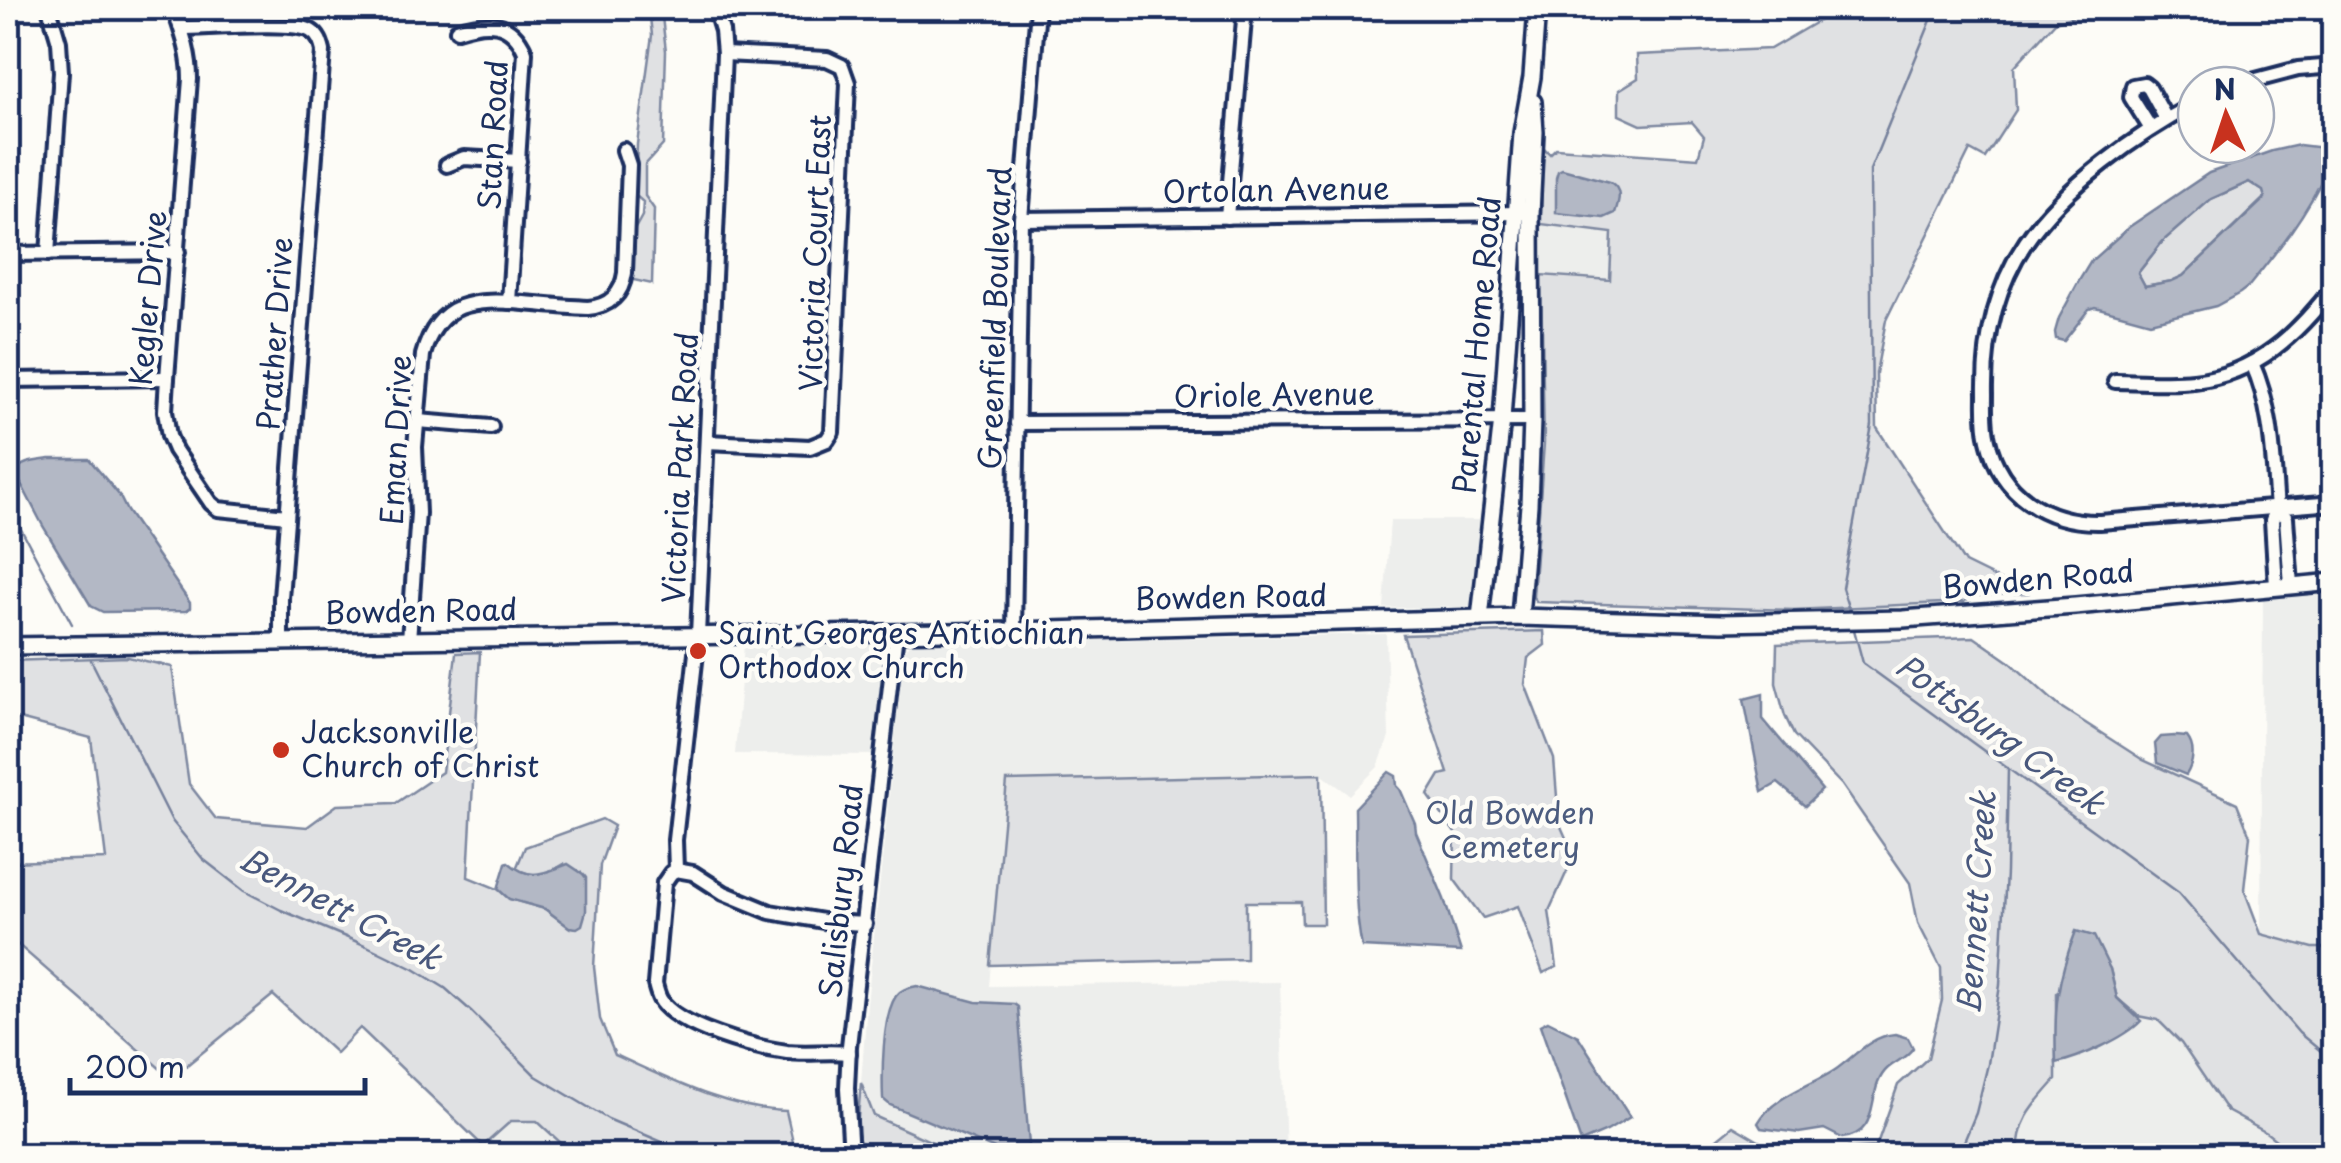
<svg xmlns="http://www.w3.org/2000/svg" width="2341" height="1163" font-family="'Playpen Sans',sans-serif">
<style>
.built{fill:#edeeec}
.green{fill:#e0e1e3;stroke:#7e88a0;stroke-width:2.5}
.water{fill:#b3b8c5;stroke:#76819c;stroke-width:2.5;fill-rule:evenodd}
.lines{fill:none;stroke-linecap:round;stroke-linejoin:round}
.stream{stroke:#76819c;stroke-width:2.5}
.minor-casing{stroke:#1b2f5e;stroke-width:20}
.major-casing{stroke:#1b2f5e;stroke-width:22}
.minor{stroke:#fdfcf7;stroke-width:12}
.major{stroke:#fdfcf7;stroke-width:15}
.poi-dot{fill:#c8321e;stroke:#fdfcf7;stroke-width:4}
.labels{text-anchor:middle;stroke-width:9;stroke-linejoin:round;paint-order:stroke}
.street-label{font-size:30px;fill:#1b2f5e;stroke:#fdfcf7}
.poi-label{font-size:30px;fill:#1b2f5e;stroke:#fdfcf7;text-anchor:start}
.park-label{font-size:30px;fill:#4c5c7f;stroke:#fdfcf7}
.water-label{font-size:32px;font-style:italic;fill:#49587d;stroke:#fdfcf7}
</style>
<rect width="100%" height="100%" fill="#fdfcf7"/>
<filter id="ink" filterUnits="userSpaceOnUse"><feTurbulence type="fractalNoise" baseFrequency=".01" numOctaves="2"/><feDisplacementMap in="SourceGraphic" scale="20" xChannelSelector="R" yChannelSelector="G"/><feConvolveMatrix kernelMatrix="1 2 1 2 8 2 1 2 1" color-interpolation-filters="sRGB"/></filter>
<g filter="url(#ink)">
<g class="built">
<polygon points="1541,224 1612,232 1610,280 1541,275"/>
<polygon points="1390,520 1486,520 1474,603 1468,607 1384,608"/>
<polygon points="2333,590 2333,948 2313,948 2261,934 2263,595"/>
<polygon points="1386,634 1389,737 1378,767 1350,795 1321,774 1007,782 989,986 1280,982 1286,1155 961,1155 874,1116 861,1083 867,1004 904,651 910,644"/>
<polygon points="875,643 880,644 885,651 875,755 735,754 744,644"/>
<polygon points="2138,1016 2157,1019 2181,1043 2227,1112 2267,1133 2295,1155 2018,1155 2018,1135 2033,1107 2056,1080 2056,1063 2066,1061 2141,1021"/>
<polygon points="511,1121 537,1121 574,1155 473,1156"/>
</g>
<g class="green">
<polygon points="649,8 661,8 666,51 663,145 645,165 645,196 654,209 652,284 629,279 631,236 642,216 643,202 635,195 637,144 652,35"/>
<polygon points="1834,8 2100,8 2055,22 2014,67 2016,110 1985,158 1970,150 1886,320 1876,373 1877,428 1965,563 2026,593 1971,596 1964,602 1794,610 1537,602 1533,597 1544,443 1541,275 1610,280 1612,233 1541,224 1543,147 1550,154 1556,148 1698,158 1704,136 1692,122 1641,125 1619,115 1619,90 1638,78 1637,55 1770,49 1832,13"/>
<polygon points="2249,182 2263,191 2265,197 2183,276 2172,281 2145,286 2138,273 2163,241 2211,199"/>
<polygon points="1544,631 1545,645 1528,658 1525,684 1554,759 1559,822 1574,856 1549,911 1557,967 1543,973 1518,906 1483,918 1454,879 1455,833 1428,795 1440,775 1448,773 1403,635"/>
<path d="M1974 637 2010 662 2059 706 2143 760 2237 803 2250 836 2244 889 2261 934 2313 948H2333V1155H2295L2267 1133 2227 1111 2181 1043 2158 1020 2138 1016 2117 998 2110 969 2056 993V1080C2034 1105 2018 1120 2018 1155L1696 1156 1733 1126 1764 1144 1783 1142 1816 1150 1876 1147 1898 1085 1928 1058 1942 1000 1941 968 1918 923 1910 883 1842 785 1794 735 1785 716 1776 683 1777 644Z"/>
<path d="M480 652 468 877 498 889 509 899 545 909 569 927 564 864C547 875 534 878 516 869L525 847 602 819 614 826 600 865 594 967 600 1019 615 1055C669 1079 726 1109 786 1111L796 1155H574L537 1121H511L483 1146 360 1028 336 1053 273 995 171 1078 8 936V862L106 859 91 738 8 716V661L128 657 172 667 189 784 216 819 307 827 337 805 396 803 442 772 456 653Z"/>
<polygon points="1321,774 1323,924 1302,924 1301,902 1246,902 1246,959 990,965 1007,781"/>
<polygon points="861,1083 874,1116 961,1155 862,1155 857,1129"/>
</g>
<g class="water">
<path d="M2299 145 2333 149C2333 158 2329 163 2326 171 2307 214 2278 250 2249 286L2240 293 2216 306 2150 322 2095 307 2089 309 2064 341 2056 339 2055 332 2059 318 2080 279 2091 261 2129 227 2209 173 2272 151ZM2249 182 2263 191 2265 198 2183 276 2172 281 2145 286 2138 273 2163 241 2211 199Z"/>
<path d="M1562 169 1610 182C1623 189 1619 201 1615 213L1604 218 1556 213V178L1558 171Z"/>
<path d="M49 459H89L119 495 127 511 190 603V608L186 611 103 612 91 606 43 526 15 472C22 461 37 461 49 459Z"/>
<polygon points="1763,694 1763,719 1822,790 1805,806 1778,783 1762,792 1744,699"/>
<path d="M2175 736 2187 737C2196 748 2193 764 2186 775L2157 763 2155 744 2161 737Z"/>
<path d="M1389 772 1396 776 1397 786 1400 789 1415 823 1416 832 1444 899 1461 952 1362 947C1353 904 1356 853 1355 808Z"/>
<path d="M508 862C531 882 543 873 568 864L583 874 586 878V911L582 925 577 928 569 927 545 909 509 899 498 889 506 863Z"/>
<path d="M2076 931 2094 936 2110 969 2117 998 2141 1021C2125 1038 2080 1058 2056 1063 2054 1009 2056 982 2076 931Z"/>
<path d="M917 986 976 1002 1014 1004 1018 1007 1029 1145 1014 1155H1009L890 1105 883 1099C882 1075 882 1016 896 996 901 989 908 988 917 986Z"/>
<polygon points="1548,1021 1578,1036 1630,1117 1607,1131 1581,1142 1540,1025"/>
<path d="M1895 1034 1908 1038 1913 1048C1906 1058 1897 1061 1888 1068 1864 1089 1884 1133 1842 1138L1824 1129 1799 1133 1761 1128 1758 1123C1773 1096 1811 1086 1835 1070 1854 1057 1870 1036 1895 1034Z"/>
</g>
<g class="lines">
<g class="stream">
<polyline points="8,505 72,624"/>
<polyline points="1850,613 1842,588 1872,425 1870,170 1936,8"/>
<polyline points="1853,626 1863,663 2179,893 2299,1033 2334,1062"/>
<polyline points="91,660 172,821 203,859 244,891 281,910 367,946 414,969 445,988 471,1011 536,1076 608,1119 695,1156"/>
<polyline points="1958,1156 1976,1113 1988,1064 2000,985 2006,872 2008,768"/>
</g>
<g class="minor-casing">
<g id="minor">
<path d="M174 8C182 32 190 53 190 79L167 378 165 411 169 436 175 450 211 503 218 509 287 516"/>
<path d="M182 28C207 28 294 20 311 31 319 36 321 43 323 51L281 598V640"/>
<path d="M457 30C487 20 511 19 525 52L509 302"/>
<polyline points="2237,85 2298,69 2334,66"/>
<path d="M2196 103C2138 134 2064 186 2026 242 1996 287 1984 340 1985 394 1985 409 1984 425 1988 440 2000 494 2046 523 2100 522L2334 503"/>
<polyline points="2151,129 2131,97 2133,86 2144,84 2149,88 2166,119"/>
<polyline points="447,165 464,158 519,161"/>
<polyline points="1227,217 1245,8"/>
<polyline points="1021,219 1524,213"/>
<polyline points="8,254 178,252"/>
<polyline points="48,254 61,72 59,42 49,8"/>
<path d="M2252 363C2273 410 2273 459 2277 509L2272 520 2276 586"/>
<polyline points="8,380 167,378"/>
<path d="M2115 381C2141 381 2168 384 2194 381 2256 374 2298 334 2334 286"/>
<polyline points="418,421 491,427"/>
<polyline points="1017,423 1532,420"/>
<polyline points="707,442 810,447 827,440 832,432 848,83 842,66 827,59 724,54"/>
<polyline points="2277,509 2286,518 2291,585"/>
<polyline points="1014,631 1021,219 1038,8"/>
<path d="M409 640 418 513 415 447 423 355C438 300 475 299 524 303 546 305 567 307 588 308 610 306 622 294 625 273L629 165 624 150"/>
<polyline points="676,870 675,840 698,635 724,54 722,31 715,8"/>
<path d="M676 870 671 873 664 883 655 984C656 988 658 995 660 999 676 1027 756 1048 787 1052 808 1054 828 1051 849 1053"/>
<polyline points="676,870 693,873 724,893 770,912 829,922 865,924"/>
<polyline points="851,1156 847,1088 849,1046 896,633"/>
</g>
</g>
<g class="major-casing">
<g id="major">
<polyline points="1520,617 1529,505 1532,420 1531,214 1535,132 1533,102"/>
<polyline points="1480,618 1502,419 1522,133 1532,77 1537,8"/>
<polyline points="8,646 1014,631 1520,617 1722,623 1903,619 2075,606 2334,582"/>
</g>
</g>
<use href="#minor" class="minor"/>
<use href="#major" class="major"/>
</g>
</g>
<g class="poi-dot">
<circle cx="698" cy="651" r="10"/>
<circle cx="281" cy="750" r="10"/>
</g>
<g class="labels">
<g class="street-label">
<text transform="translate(494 135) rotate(-87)" y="10">Stan Road</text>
<text transform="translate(1276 191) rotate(-1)" y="10">Ortolan Avenue</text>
<text transform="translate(816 253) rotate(-88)" y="10">Victoria Court East</text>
<text transform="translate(149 298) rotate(-85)" y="10">Kegler Drive</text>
<text transform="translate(996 318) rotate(-88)" y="10">Greenfield Boulevard</text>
<text transform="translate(276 334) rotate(-86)" y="10">Prather Drive</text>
<text transform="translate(1478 345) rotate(-85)" y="10">Parental Home Road</text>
<text transform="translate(1274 396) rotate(-1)" y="10">Oriole Avenue</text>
<text transform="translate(397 440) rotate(-87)" y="10">Eman Drive</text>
<text transform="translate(681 468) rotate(-87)" y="10">Victoria Park Road</text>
<text transform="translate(2038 580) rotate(-5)" y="10">Bowden Road</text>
<text transform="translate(1231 598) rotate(-1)" y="10">Bowden Road</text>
<text transform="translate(421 612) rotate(-1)" y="10">Bowden Road</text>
<text transform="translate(842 891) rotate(-84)" y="10">Salisbury Road</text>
</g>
<g class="poi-label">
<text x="718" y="644">Saint Georges Antiochian<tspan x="718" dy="34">Orthodox Church</tspan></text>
<text x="301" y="743">Jacksonville<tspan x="301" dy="34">Church of Christ</tspan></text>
</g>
<g class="park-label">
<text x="1510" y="824">Old Bowden<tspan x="1510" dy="34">Cemetery</tspan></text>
</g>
<g class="water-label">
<text transform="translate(2000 735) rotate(36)" y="11">Pottsburg Creek</text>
<text transform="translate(1977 903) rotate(-86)" y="11">Bennett Creek</text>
<text transform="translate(340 909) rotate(28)" y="11">Bennett Creek</text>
</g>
</g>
<rect width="2341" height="1163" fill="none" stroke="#fdfcf7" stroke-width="40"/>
<rect x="20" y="20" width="2301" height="1123" fill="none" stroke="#1b2f5e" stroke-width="4" filter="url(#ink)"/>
<g transform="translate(2226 115) rotate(357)"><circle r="48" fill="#fdfcf7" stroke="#a3aaba" stroke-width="2.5"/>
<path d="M0-8L18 38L0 25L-18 38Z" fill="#c8321e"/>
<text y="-15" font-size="28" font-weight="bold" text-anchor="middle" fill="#1b2f5e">N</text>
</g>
<path d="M70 1078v15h295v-15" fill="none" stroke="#1b2f5e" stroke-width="5"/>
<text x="85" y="1078" font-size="30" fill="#1b2f5e" stroke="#fdfcf7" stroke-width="8" paint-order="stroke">200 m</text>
</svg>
